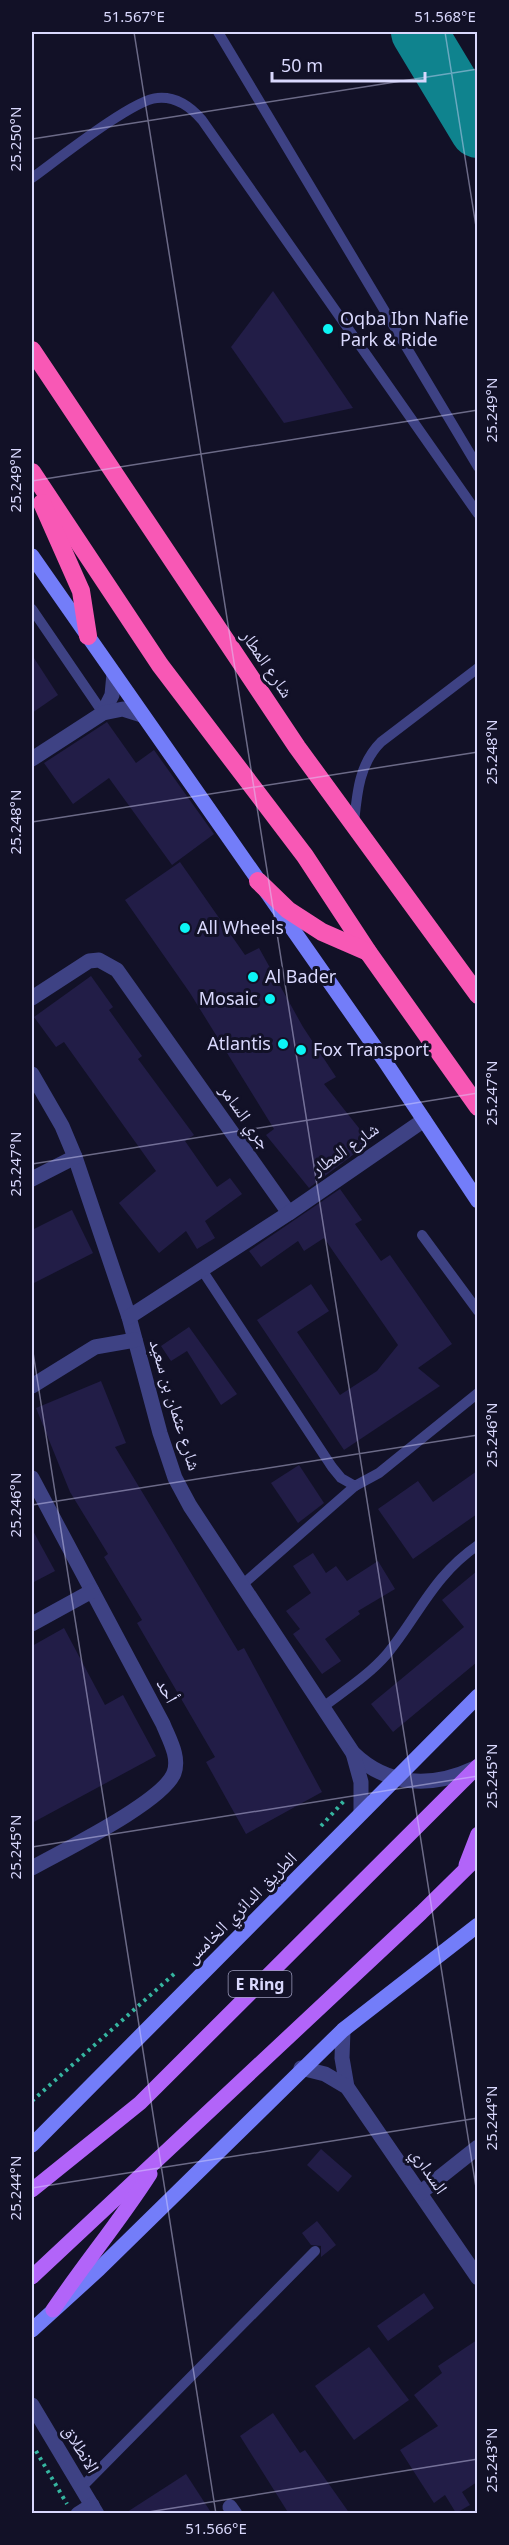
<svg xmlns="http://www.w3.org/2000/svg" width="509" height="2545" font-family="'Noto Sans','Noto Naskh Arabic',sans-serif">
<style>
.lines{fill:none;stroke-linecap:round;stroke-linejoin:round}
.taxiway{stroke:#0f838e;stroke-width:56}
.building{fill:#221d47}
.path{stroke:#35b5a0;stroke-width:4;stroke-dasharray:3 4.5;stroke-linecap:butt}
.lane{stroke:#3e4284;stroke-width:10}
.street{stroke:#3e4284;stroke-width:15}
.secondary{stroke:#737df9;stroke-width:15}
.primary{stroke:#b264f9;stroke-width:15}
.highway{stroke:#f858b5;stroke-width:18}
.ticks{fill:none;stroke:#d9d8fd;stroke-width:1.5;stroke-opacity:0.45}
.poi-dot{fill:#0cf5f5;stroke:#121127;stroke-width:2}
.labels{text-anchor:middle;stroke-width:6;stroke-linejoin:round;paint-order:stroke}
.shield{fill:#121127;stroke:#9d9cbd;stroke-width:1.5}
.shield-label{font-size:16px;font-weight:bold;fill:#d9d8fd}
.poi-label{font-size:18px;fill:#d9d8fd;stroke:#121127;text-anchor:start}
.street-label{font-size:18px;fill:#d9d8fd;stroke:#121127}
.neatline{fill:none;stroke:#d9d8fd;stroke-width:2}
.ticks-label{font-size:15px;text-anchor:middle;fill:#d9d8fd}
</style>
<rect width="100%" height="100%" fill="#121127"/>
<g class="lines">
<polyline class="taxiway" points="419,32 478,130"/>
</g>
<g class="building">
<polygon points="273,291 353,408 284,423 231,347"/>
<polygon points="32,655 58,695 32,713"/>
<polygon points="107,722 136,763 154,750 214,834 172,865 109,778 73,804 44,763"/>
<polygon points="180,862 245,955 259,948 303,1027 336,1077 324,1084 370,1142 309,1188 266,1135 274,1129 190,993 125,900"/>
<polygon points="91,976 113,1007 109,1010 142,1056 138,1059 194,1135 185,1141 217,1187 230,1178 242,1194 205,1221 215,1238 197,1249 186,1231 159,1253 119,1203 156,1171 64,1042 56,1047 34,1017"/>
<polygon points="340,1189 362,1220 355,1224 381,1261 390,1255 452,1344 418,1368 440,1386 344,1450 257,1320 311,1284 329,1311 297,1332 340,1395 377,1371 398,1345 324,1238 304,1251 298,1241 261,1267 249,1251"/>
<polygon points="72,1210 93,1253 32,1284 32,1230"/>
<polygon points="189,1327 237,1394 221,1405 187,1351 171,1361 161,1346"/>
<polygon points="101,1381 126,1443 115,1447 238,1651 244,1648 322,1792 246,1834 206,1762 215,1757 137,1623 142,1620 104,1557 108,1554 70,1492 36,1408"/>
<polygon points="299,1465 324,1503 298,1523 271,1483"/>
<polygon points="477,1471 477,1514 413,1559 378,1509 418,1481 433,1502"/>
<polygon points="32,1529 55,1571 32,1583"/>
<polygon points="313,1553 326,1573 336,1566 347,1581 378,1561 395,1589 358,1611 360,1614 325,1639 341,1661 322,1674 293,1634 300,1629 286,1611 311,1593 293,1566"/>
<polygon points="477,1571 477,1662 393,1732 371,1704 464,1627 442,1600"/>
<polygon points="64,1628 105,1705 123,1695 156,1756 32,1823 32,1646"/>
<polygon points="321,2149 352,2176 338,2192 307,2165"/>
<polygon points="317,2221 336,2245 321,2257 321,2246 311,2245 302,2233"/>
<polygon points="424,2293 434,2308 388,2341 377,2326"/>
<polygon points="477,2340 477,2482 462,2492 470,2505 456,2513 445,2495 434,2503 400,2450 438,2426 414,2395 442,2373 438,2366"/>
<polygon points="369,2347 409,2400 354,2440 315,2386"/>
<polygon points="273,2413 300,2453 305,2450 350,2514 289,2514 240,2436"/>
<polygon points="186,2474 212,2514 124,2514"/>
</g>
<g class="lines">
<g class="path">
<polyline points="321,1826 344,1801"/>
<polyline points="32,2101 174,1974"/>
<polyline points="36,2451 67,2504"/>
</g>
<g class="lane">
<polyline points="218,32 478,467"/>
<path d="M32 178C57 160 132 100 157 98 176 96 190 106 202 120L478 514"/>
<polyline points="32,609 103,713"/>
<path d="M354 823C357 793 359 764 381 742L478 668"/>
<polyline points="422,1235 478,1311"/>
<polyline points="202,1270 332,1467 341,1478 355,1486 379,1473 478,1393"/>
<polyline points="242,1585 355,1486"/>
<path d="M323 1707C344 1691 369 1675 387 1654 419 1615 433 1576 478 1545"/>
<polyline points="81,2488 315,2251"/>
</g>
<g class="street">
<polyline points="103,713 112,695 114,674"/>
<polyline points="32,759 103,713 123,709 142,715"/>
<polyline points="32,998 89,961 99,960 117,970 289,1213"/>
<path d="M32 1074 62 1126 75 1157 129 1317 160 1433 175 1478 190 1506 353 1753C388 1787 432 1788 475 1768"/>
<polyline points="32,1179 75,1157"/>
<polyline points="129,1317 289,1213 424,1120"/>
<polyline points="32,1386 95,1347 135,1340"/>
<path d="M32 1478 163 1724C169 1739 180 1757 174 1773 163 1802 62 1851 32 1868"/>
<polyline points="32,1624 92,1591"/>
<polyline points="353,1753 361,1782 361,1813"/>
<polyline points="343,2030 342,2058 347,2087"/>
<polyline points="301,2068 325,2074 347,2087 478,2278"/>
<polyline points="420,2193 478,2147"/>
<polyline points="32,2405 97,2514"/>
<polyline points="230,2507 235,2514"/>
<polyline points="78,2514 92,2505"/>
</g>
<g class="secondary">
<polyline points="32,556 384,1060 478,1201"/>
<polyline points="32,2145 478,1696"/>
<polyline points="32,2330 99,2269 343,2030 478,1925"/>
</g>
<g class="primary">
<polyline points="466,1865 478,1834"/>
<polyline points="32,2190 140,2103 478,1766"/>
<polyline points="32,2277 421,1913 478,1857"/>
<path d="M53 2310C84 2264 120 2221 150 2174"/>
</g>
<g class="highway">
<polyline points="32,350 297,747 478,995"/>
<polyline points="32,472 160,665 305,856 368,952 478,1107"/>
<polyline points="42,503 81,591 88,636"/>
<polyline points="258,881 288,910 322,932 368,952"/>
</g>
</g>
<path class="ticks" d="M134 32 478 2200M445 32 478 239M32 139 478 69M32 481 478 410M32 822 478 752M32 1164 478 1093M32 1346 216 2514M32 1505 478 1435M32 1847 478 1776M32 2188 478 2118M136 2514 478 2459"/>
<g class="poi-dot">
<circle cx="328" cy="329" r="6"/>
<circle cx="185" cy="928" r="6"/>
<circle cx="253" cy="977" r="6"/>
<circle cx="270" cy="999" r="6"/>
<circle cx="283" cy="1044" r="6"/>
<circle cx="301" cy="1050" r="6"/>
</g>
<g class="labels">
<rect class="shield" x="228.5" y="1971" width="63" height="26" rx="4.5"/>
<g class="shield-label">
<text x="260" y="1990">E Ring</text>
</g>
<g class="poi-label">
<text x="340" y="325">Oqba Ibn Nafie<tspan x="340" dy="21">Park &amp; Ride</tspan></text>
<text x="197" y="934">All Wheels</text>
<text x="265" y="983">Al Bader</text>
<text x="258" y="1005" text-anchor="end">Mosaic</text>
<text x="271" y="1050" text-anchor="end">Atlantis</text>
<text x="313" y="1056">Fox Transport</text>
</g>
<g class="street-label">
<text transform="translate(267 664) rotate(56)" y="6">شارع المطار</text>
<text transform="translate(245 1117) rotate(55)" y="6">جري السامر</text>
<text transform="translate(345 1149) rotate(-35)" y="6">شارع المطار</text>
<text transform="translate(175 1405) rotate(73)" y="6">شارع عثمان بن سعيد</text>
<text transform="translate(167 1691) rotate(62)" y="6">أحد</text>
<text transform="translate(241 1908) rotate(-45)" y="6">الطريق الدائري الخامس</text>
<text transform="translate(429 2171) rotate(56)" y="6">السداري</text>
<text transform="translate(81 2449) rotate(59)" y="6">الانطلاق</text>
</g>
</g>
<rect width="509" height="2545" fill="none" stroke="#121127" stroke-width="66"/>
<path d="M272 72v9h153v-9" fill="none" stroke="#d9d8fd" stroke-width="3"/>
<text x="281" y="72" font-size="18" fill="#d9d8fd" stroke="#121127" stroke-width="4.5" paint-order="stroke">50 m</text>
<rect x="33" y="33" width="443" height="2479" class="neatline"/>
<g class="ticks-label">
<text x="134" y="22">51.567°E</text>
<text x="445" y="22">51.568°E</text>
<text transform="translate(16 139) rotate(-90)" y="5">25.250°N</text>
<text transform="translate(492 410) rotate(-90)" y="5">25.249°N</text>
<text transform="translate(16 480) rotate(-90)" y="5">25.249°N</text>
<text transform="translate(492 752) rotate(-90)" y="5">25.248°N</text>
<text transform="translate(16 822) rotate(-90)" y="5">25.248°N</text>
<text transform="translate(492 1093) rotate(-90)" y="5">25.247°N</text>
<text transform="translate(16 1164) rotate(-90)" y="5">25.247°N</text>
<text transform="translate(492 1435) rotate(-90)" y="5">25.246°N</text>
<text transform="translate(16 1505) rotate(-90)" y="5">25.246°N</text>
<text transform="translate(492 1776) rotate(-90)" y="5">25.245°N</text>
<text transform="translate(16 1847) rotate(-90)" y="5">25.245°N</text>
<text transform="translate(492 2118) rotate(-90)" y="5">25.244°N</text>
<text transform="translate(16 2188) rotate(-90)" y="5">25.244°N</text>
<text transform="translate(492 2460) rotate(-90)" y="5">25.243°N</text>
<text x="216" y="2534">51.566°E</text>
</g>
</svg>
